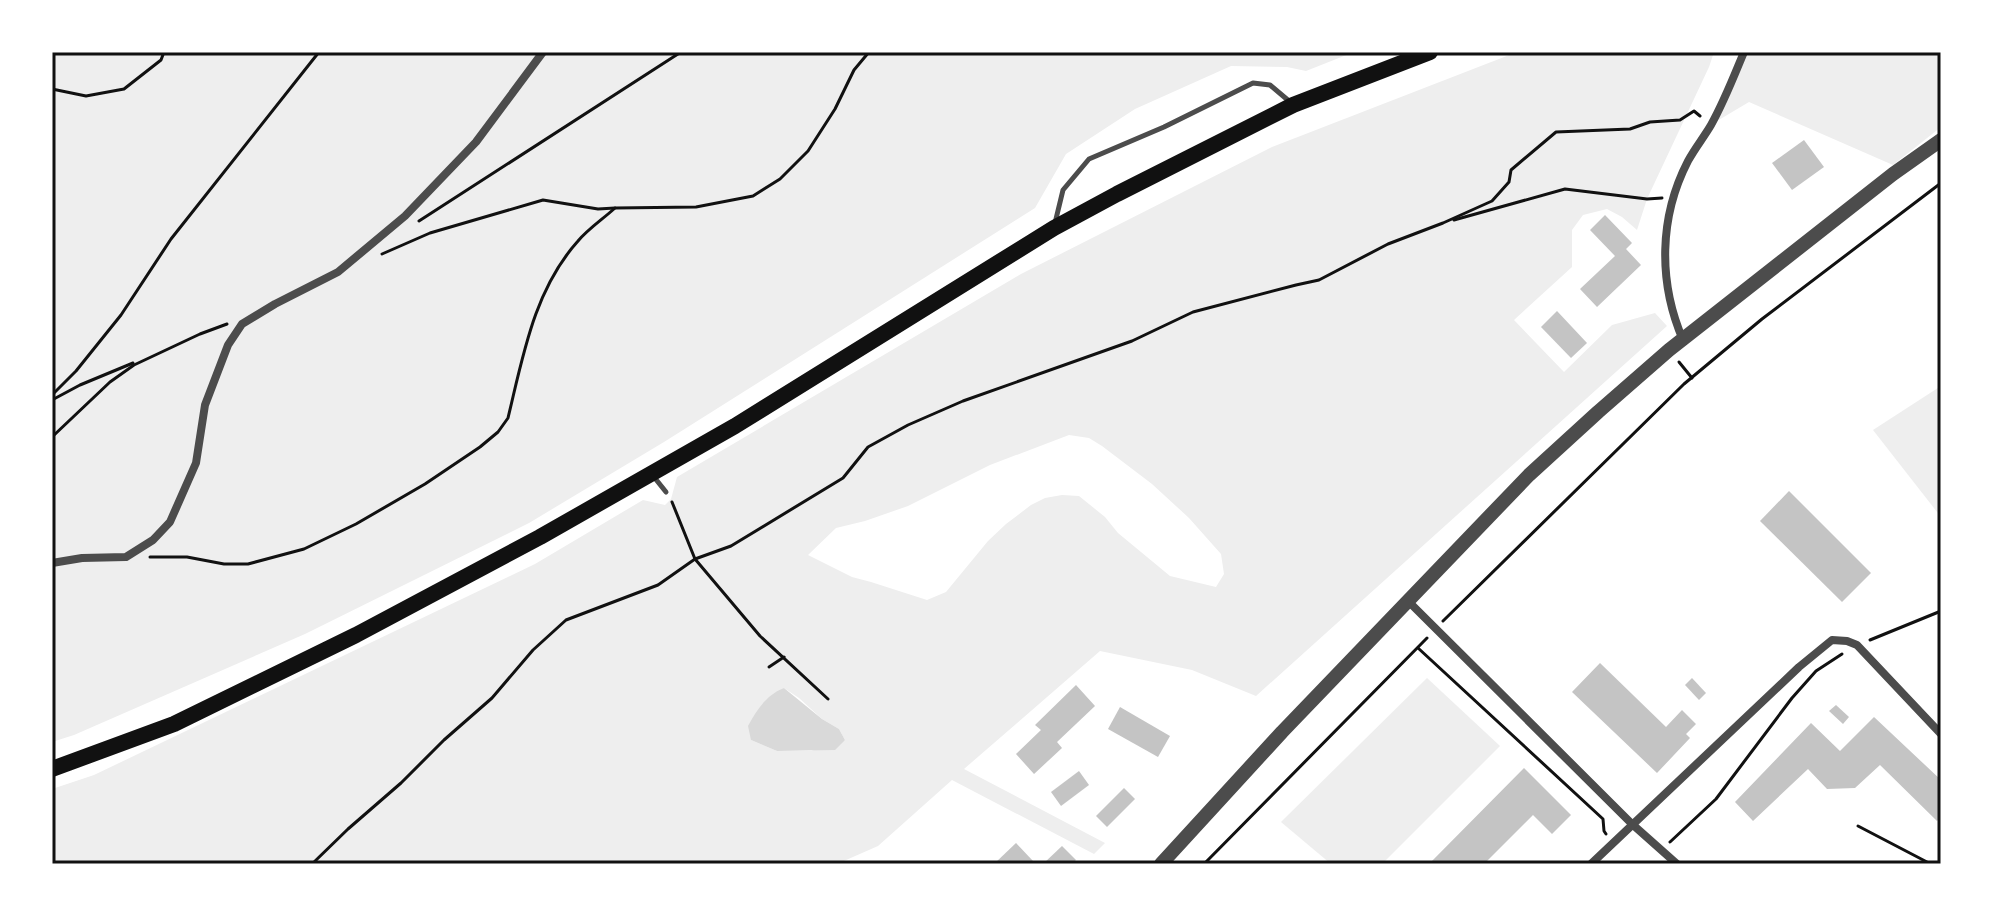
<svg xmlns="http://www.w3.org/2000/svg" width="1993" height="916" font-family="Cabin,sans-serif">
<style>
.green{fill:#eee;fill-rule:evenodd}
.water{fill:#d9d9d9}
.building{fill:#c4c4c4}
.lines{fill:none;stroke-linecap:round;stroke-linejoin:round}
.path{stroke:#111;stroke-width:3}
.service{stroke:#4c4c4c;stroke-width:5}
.minor{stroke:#4c4c4c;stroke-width:8}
.tertiary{stroke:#4c4c4c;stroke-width:14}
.primary{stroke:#111;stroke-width:16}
.neatline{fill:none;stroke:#111;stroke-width:3}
</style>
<rect width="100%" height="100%" fill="#fff"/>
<g class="green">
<polygon points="52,52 1354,52 1306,71 1287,67 1231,66 1135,109 1066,154 1035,208 664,442 529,523 305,634 74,735 52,742"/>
<path d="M1517 52H1714L1709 67 1647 199 1637 230 1622 217 1607 209 1583 215 1572 230V267L1514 320 1564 372 1612 325 1655 313 1667 326 1256 696 1192 670 1100 651 964 769 1105 843 1094 854 952 780 878 846 837 864H52V789L94 775 535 564 643 500 665 505 671 499 677 477 1021 274 1272 147ZM1069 435 1089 438 1102 446 1152 484 1189 518 1221 554 1224 574 1216 587 1170 576 1118 533 1105 517 1079 496 1062 495 1045 498 1031 505 1006 524 988 541 946 592 927 600 871 582 852 577 808 555 836 528 865 521 908 506 990 465ZM784 688 799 698 822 719 839 729 845 740 811 751H777L751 740Z"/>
<polygon points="1744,52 1941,52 1941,127 1893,165 1749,102 1712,124"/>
<polygon points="1941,386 1941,517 1873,430"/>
<polygon points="1427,678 1500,746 1382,864 1331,864 1281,822"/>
</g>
<path class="water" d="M784 688 822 719 839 729 845 740 835 750 777 751 751 740 748 726C757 710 766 695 784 688Z"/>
<g class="building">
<polygon points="1804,140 1824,167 1792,190 1772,163"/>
<polygon points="1605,215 1632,243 1626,249 1641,265 1597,307 1580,289 1615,256 1590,230"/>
<polygon points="1557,311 1587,343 1571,358 1541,327"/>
<polygon points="1789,491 1871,573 1842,602 1760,521"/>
<polygon points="1600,663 1666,727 1682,710 1696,724 1686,734 1690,738 1657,773 1572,692"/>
<polygon points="1692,678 1706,693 1699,700 1685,685"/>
<polygon points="1076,685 1095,706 1057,742 1062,748 1034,774 1016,754 1041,730 1035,725"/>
<polygon points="1836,705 1849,717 1843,724 1829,711"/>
<polygon points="1120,707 1170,736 1158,757 1108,729"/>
<polygon points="1874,717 1941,780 1941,817 1937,821 1880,765 1855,788 1827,789 1808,769 1753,821 1735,802 1811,723 1840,751"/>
<polygon points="1524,768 1571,815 1552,834 1533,815 1484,864 1429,864"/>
<polygon points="1079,771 1089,785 1061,806 1051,792"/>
<polygon points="1124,788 1135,799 1107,827 1096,816"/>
<polygon points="1016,843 1033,861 1030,864 994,864"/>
<polygon points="1062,846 1076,860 1072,864 1043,864"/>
</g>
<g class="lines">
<g class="path">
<polyline points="52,89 86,96 124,89 161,60 164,52"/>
<polyline points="1454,220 1565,189 1647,199 1662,198"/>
<polyline points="419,221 681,52"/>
<polyline points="382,254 430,233 543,200 598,209 615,208 696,207 753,196 780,179 808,151 835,109 854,70 869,52"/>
<polyline points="1679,362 1692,378"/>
<polyline points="52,395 76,371 121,315 171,239 319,52"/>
<polyline points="52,400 80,385 133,363"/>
<polyline points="52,437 110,382 134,365 200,334 227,324"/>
<polyline points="672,502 695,559 760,636 828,699"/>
<path d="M150 557H187L224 564H248L304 549 356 524 425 484 480 447 498 432 508 418C523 356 534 290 578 241 588 229 603 219 615 208"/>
<polyline points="1443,621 1684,384 1762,319 1941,183"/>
<polyline points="1870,640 1941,611"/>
<polyline points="1418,648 1603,819 1604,831 1606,834"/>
<polyline points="769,667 784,657"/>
<polyline points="1858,826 1927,862"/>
<polyline points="1670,842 1716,799 1792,698 1816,671 1842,654"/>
<polyline points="312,864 348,829 401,783 444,740 492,698 533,650 566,620 658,585 695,559 731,546 843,478 868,447 908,425 963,401 1132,341 1193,312 1296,285 1319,280 1388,244 1443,223 1492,201 1509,182 1511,170 1556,132 1630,129 1650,122 1680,120 1694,111 1700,116"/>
<polyline points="1204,864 1427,638"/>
</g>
<g class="service">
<polyline points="1055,223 1063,190 1089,159 1164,127 1253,83 1270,85 1289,101"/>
<polyline points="654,477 666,492"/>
</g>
<g class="minor">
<path d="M1683 340C1658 282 1659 217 1688 161 1695 148 1704 137 1711 125 1724 102 1734 76 1744 52"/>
<polyline points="52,563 82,558 126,557 153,540 170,522 196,463 205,405 228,345 242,324 275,304 338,272 405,216 476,142 543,52"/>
<polyline points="1409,602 1632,824 1677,864"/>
<polyline points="1591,864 1799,667 1832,640 1847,641 1857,645 1941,734"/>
</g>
<polyline class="tertiary" points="1161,864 1282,732 1529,475 1598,412 1669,350 1893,174 1941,140"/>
<polyline class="primary" points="52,769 174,724 356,635 540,537 735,426 1054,228 1117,194 1293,105 1430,52"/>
</g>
<rect width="1993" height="916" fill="none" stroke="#ffffff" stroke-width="108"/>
<rect x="54" y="54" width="1885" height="808" class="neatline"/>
</svg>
